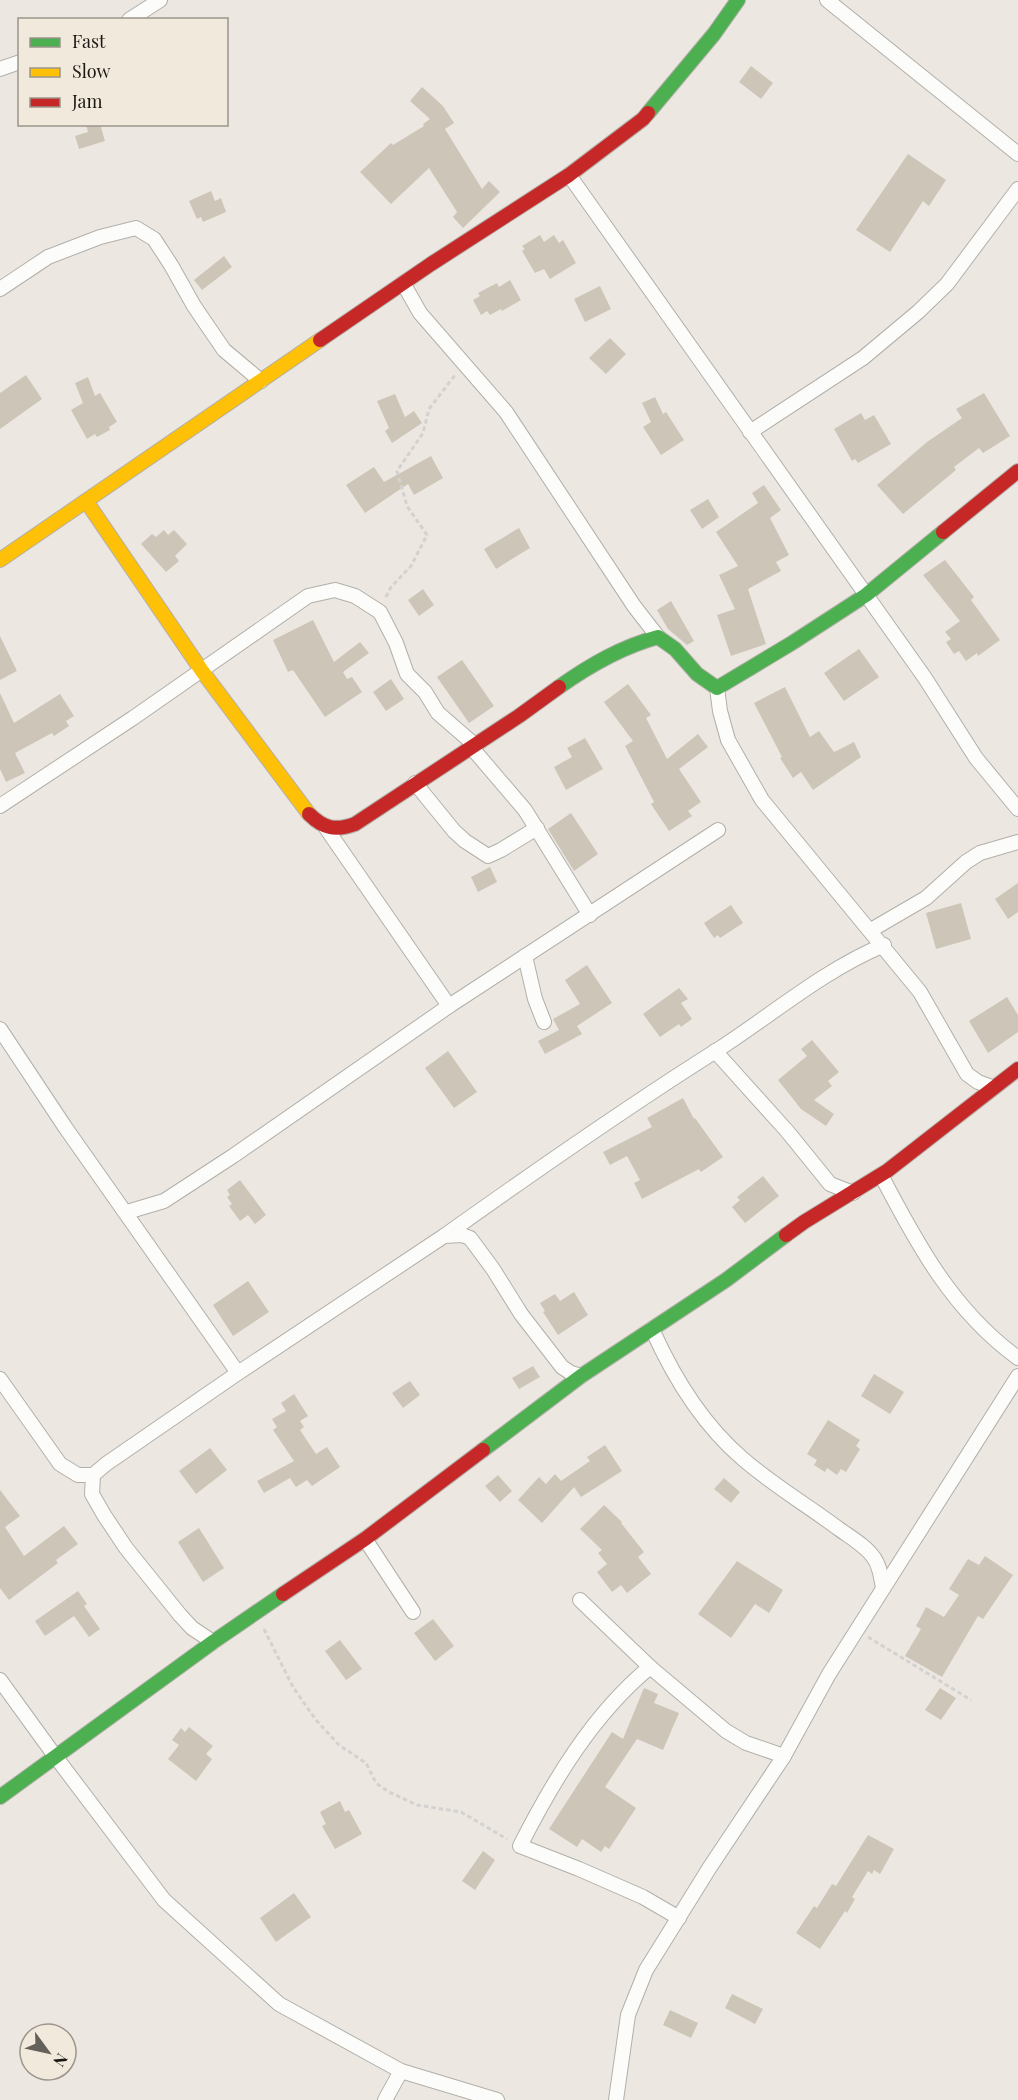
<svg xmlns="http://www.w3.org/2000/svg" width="1018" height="2100" font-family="'Playfair Display',serif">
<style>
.building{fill:#cdc6b8}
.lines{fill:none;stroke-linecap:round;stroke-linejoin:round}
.street-casing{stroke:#b2afa9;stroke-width:16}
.fast-casing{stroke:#b2afa9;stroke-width:16}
.slow-casing{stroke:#b2afa9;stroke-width:16}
.jam-casing{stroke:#b2afa9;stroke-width:16}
.path{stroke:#d3d2d0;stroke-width:3;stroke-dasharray:4.5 3;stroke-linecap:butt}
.street{stroke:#fcfcfa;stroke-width:14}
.fast{stroke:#4caf50;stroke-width:14}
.slow{stroke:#ffc107;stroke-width:14}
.jam{stroke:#c62828;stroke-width:14}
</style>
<rect width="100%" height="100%" fill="#ece8e1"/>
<g class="building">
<polygon points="751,66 773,83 761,99 739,82"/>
<polygon points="422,87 443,106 454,123 445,129 482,189 489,181 500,192 463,228 453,217 457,212 429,168 391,204 360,172 391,143 393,145 424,126 423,124 430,119 410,101"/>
<polygon points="86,124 100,124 105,141 79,149 75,136 88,132"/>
<polygon points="908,154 946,180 929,206 923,201 890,252 856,230"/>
<polygon points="211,191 215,201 221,198 226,212 203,222 201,217 197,219 189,201"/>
<polygon points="540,235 544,242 554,235 559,243 563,240 576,263 550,279 544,269 535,273 522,251 525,249 522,246"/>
<polygon points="224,256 232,267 202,290 194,280"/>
<polygon points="510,280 521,300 502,311 501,309 490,315 487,311 481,315 473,300 480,296 478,293 497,283 499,287"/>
<polygon points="600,286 611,309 585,322 574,299"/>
<polygon points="610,338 626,354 606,374 589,358"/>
<polygon points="26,375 42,399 0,429 0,393"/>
<polygon points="88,377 95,396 100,393 117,422 109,427 110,430 97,437 95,434 87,439 71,410 83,403 75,383"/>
<polygon points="984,393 1010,436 983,453 979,448 954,467 956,470 903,514 877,485 927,442 962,418 956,409"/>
<polygon points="395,394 405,417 414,411 422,423 392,443 385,431 389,428 377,401"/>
<polygon points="655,397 663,414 666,412 684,440 661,455 643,427 651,422 642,403"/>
<polygon points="861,413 865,420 874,415 891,444 858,463 855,459 852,461 834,429"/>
<polygon points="431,456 443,478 414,495 408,484 365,513 346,485 374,467 384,482"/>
<polygon points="764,485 781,510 770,518 789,555 776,562 781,571 748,589 766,644 731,656 717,615 735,609 719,575 738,566 716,532 758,503 752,493"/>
<polygon points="708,499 719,517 702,529 690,510"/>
<polygon points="519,528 530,548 496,569 484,549"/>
<polygon points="164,530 168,535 174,530 187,544 175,556 179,561 166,572 141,544 152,534 156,537"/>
<polygon points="945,560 974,597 971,600 1000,640 978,656 977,653 966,661 959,651 954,654 946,642 951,639 945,632 960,621 923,575"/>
<polygon points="423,589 434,605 419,616 408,600"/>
<polygon points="671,601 694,641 687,645 668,629 657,610"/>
<polygon points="313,620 334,662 360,642 369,653 343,672 347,679 352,677 362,692 325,717 293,670 288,672 273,640"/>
<polygon points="0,636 17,671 0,680"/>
<polygon points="859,649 879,677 844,701 824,673"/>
<polygon points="462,660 494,706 469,723 437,677"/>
<polygon points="391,679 404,699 386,711 373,692"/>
<polygon points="628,684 651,715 646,718 667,759 698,734 708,747 679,769 701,802 688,811 692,816 669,831 651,804 654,802 625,746 633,741 604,702"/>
<polygon points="785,687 810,737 819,731 834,752 854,742 861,757 813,790 801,772 793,778 780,758 782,757 754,703"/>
<polygon points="0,693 14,723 60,694 74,716 66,721 69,726 54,736 52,733 15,753 25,773 6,782 0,769"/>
<polygon points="585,738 603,769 566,790 554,767 572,757 567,748"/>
<polygon points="571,813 598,854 574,871 548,829"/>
<polygon points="490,867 497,882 478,892 471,877"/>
<polygon points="1018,883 1018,912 1008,919 995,899"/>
<polygon points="961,903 971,939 936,949 926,913"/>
<polygon points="731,905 743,923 720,938 718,935 714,938 704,923"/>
<polygon points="587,965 612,1003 577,1026 582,1034 545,1054 538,1041 559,1030 553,1019 580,1004 565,980"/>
<polygon points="679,988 688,999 681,1003 692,1019 681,1027 679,1024 660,1037 643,1014"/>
<polygon points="1007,997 1018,1015 1018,1032 988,1053 969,1021"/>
<polygon points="812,1040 839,1072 828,1081 832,1086 814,1100 834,1114 826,1126 801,1109 778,1080 807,1056 801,1049"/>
<polygon points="448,1051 477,1092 454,1108 425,1068"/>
<polygon points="683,1098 694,1119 695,1118 723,1157 701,1172 699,1169 642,1199 634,1183 640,1180 627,1156 610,1165 603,1152 652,1127 647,1118"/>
<polygon points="763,1176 779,1196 745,1223 732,1207 740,1200 737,1197"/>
<polygon points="240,1180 266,1215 255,1224 248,1215 240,1221 229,1206 232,1204 227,1197 230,1195 227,1190"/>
<polygon points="248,1281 269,1312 233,1336 213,1305"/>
<polygon points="574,1292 588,1315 558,1335 543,1312 545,1311 540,1303 555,1294 560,1301"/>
<polygon points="533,1366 540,1377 519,1389 512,1378"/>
<polygon points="874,1374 904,1392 890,1414 861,1396"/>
<polygon points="410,1381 420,1395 403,1408 392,1393"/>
<polygon points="294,1394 308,1416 300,1421 304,1427 300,1430 316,1454 327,1447 340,1467 312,1486 307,1480 296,1487 290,1478 264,1493 257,1481 294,1461 273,1430 277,1427 272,1419 286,1411 281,1403"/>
<polygon points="828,1420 860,1440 856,1446 860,1449 846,1472 841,1469 837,1475 827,1468 825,1472 814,1465 817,1460 807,1454"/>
<polygon points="605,1445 622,1471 581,1497 574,1487 542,1523 518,1500 539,1477 546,1484 555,1474 561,1481 590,1461 587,1457"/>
<polygon points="210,1448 227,1470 196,1494 179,1471"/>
<polygon points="498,1475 512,1491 500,1502 485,1486"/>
<polygon points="724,1478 740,1492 731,1503 714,1489"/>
<polygon points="0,1490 20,1516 5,1527 24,1556 64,1526 78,1544 56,1560 58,1563 9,1600 0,1588"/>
<polygon points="604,1505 622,1522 621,1523 644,1552 638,1557 651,1574 627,1593 621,1585 612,1592 597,1572 607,1564 598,1553 602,1550 580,1529"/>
<polygon points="199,1528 224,1568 203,1582 178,1542"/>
<polygon points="985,1556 1013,1575 983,1619 978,1616 942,1677 905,1656 921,1629 916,1626 926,1607 944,1617 959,1595 949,1589 968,1559 979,1565"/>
<polygon points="737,1561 783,1590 769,1613 755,1604 731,1638 698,1614"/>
<polygon points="78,1591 87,1604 84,1606 100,1629 89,1637 74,1616 45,1636 35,1621"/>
<polygon points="433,1619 454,1646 435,1661 414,1633"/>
<polygon points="340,1640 362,1669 346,1680 325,1651"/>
<polygon points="644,1688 658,1694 654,1703 679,1713 663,1750 637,1739 605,1787 636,1808 609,1849 605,1846 601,1852 582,1839 577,1847 549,1829 612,1732 623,1739"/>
<polygon points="940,1688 956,1698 941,1720 925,1710"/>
<polygon points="189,1727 213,1746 206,1754 212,1759 196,1781 168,1759 179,1745 172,1740 181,1728 185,1732"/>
<polygon points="340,1801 345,1812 349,1810 362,1834 335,1849 322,1826 326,1824 320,1812"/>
<polygon points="868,1835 894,1849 880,1874 874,1870 872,1874 868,1871 852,1897 855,1899 847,1913 845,1911 820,1949 796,1933 814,1906 817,1908 832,1884 836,1886"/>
<polygon points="483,1851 495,1860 475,1890 462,1881"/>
<polygon points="294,1893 311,1917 276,1942 260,1918"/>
<polygon points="732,1994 763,2009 755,2024 725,2008"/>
<polygon points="670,2010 698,2023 691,2038 663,2025"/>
</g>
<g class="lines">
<g class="street-casing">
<g id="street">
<polyline points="827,0 1018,154"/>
<polyline points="129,20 160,0"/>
<polyline points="0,69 20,62"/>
<polyline points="569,175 925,678 976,758 1018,809"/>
<polyline points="403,283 420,313 506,412 634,606 658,637"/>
<polyline points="0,289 48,257 100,237 136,228 154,239 171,265 194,306 224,350 261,381"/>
<polyline points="750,432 863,358 918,312 947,284 1018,189"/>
<polyline points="717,688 720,711 728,740 762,800 920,992 967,1074 978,1082 992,1087"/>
<polyline points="472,748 525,810 590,915"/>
<polyline points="415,783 454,831 465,841 488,856 501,850 537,828"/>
<polyline points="0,806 133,718 308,596 335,590 355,596 380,612 396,643 407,674 425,692 438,713 476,746"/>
<polyline points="326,828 449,1006"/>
<polyline points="871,930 926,898 966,862 980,853 1018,842"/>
<polyline points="525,956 535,999 544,1022"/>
<polyline points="0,1029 65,1127 238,1373"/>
<polyline points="715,1051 787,1131 830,1184 853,1193"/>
<path d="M881 1175C917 1244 953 1311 1018 1358"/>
<polyline points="127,1212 164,1201 233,1156 449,1006 718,830"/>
<path d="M444 1236C534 1172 625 1108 719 1049 773 1014 824 970 884 945"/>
<path d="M652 1329C673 1376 703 1425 743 1459 773 1485 807 1505 839 1529 850 1537 866 1546 874 1558 880 1566 881 1578 883 1588"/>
<polyline points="0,1379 60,1464 78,1475 93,1475"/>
<polyline points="365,1539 413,1612"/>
<polyline points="580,1600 650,1667 726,1731 746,1743 784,1756"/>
<polyline points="213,1642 192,1628 180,1615 126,1548 104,1515 92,1494 93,1475 106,1464 238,1373 444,1236 462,1235 470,1238 493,1269 521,1314 562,1367 571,1373 581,1376"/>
<path d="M650 1667C593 1714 553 1781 520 1846L579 1869 643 1897 679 1918"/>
<polyline points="0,1680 55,1756 164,1900 279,2004 401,2071 497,2100"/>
<polyline points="385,2100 401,2071"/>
<polyline points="616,2100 628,2015 646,1970 710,1867 784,1756 829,1674 1018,1376"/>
</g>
</g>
<g class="fast-casing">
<g id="fast">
<polyline points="648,113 714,34 738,0"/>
<path d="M559 687C590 665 621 647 658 637L675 649 697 674 717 688 792 643 866 595 943 532"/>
<polyline points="483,1450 581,1376 726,1280 786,1235"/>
<polyline points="0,1797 213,1642 283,1594"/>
</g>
</g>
<g class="slow-casing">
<g id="slow">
<polyline points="86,501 202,671 309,814"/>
<polyline points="0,560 320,340"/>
</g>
</g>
<g class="jam-casing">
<g id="jam">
<polyline points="320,340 431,264 569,175 643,119 648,113"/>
<polyline points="943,532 1018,471"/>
<path d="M309 814C324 829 336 831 355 824L519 716 559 687"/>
<polyline points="786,1235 804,1222 887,1171 1018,1069"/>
<polyline points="283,1594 365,1539 483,1450"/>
</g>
</g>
<g class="path">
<polyline points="386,597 391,587 411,566 427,535 407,506 397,471 423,433 429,409 455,375"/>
<polyline points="264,1629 293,1687 316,1720 339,1745 366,1763 376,1783 389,1792 417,1805 461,1812 507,1839"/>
<polyline points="868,1637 971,1700"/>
</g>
<use href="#street" class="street"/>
<use href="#fast" class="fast"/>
<use href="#slow" class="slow"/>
<use href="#jam" class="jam"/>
</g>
<rect x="18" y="18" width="210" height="108" fill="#f1e9dc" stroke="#9b958b" stroke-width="1.5"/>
<rect x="30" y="38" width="30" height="9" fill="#4caf50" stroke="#9b958b" stroke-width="1.5"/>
<text x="72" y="48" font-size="18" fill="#1a1712">Fast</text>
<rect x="30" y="68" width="30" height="9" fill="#ffc107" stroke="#9b958b" stroke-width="1.5"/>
<text x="72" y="78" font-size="18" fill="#1a1712">Slow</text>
<rect x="30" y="98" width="30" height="9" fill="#c62828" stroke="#9b958b" stroke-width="1.5"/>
<text x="72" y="108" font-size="18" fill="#1a1712">Jam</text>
<g transform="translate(48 2052) rotate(123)"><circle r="28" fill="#f1e9dc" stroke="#9b958b" stroke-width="1.5"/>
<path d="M0-4.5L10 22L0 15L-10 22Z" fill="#64605a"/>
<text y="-9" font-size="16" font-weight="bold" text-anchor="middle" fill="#1a1712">N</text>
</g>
</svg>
